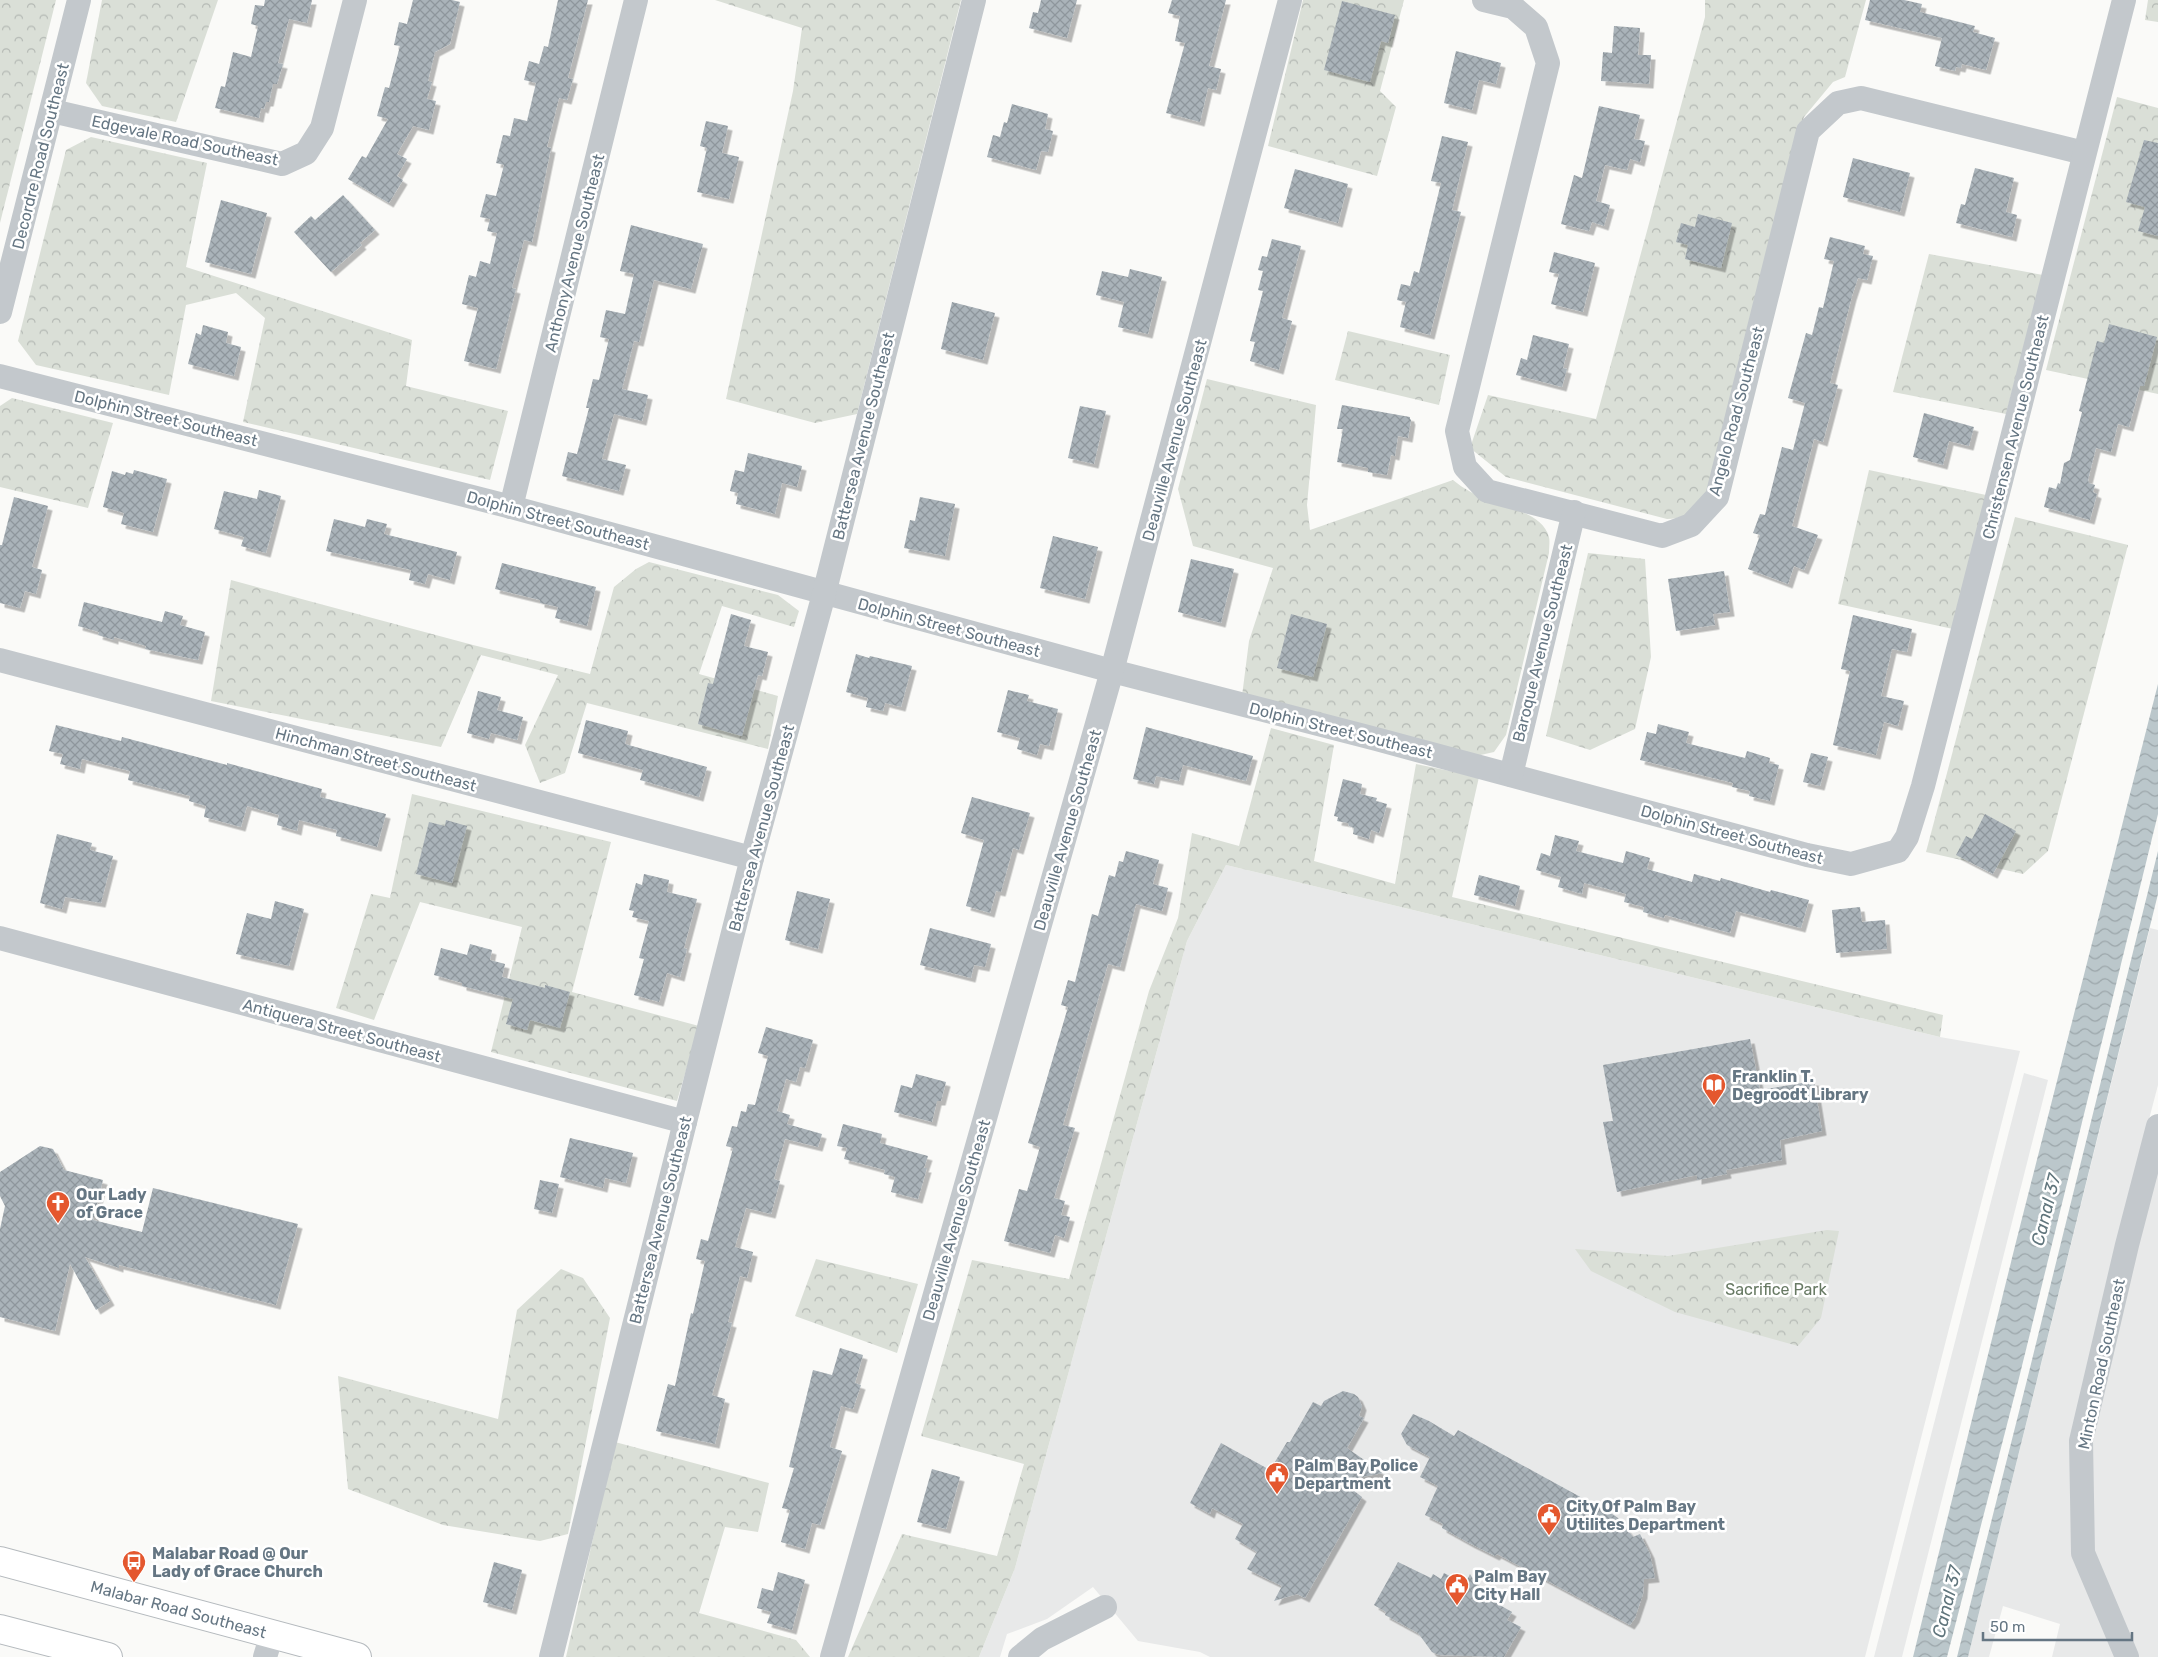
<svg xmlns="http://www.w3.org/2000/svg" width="2158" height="1657" font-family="Rubik,sans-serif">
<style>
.built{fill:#e8e9e9}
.forest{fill:url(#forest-crowns)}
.water{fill:url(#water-waves)}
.building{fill:url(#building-cross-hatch);filter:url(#shadow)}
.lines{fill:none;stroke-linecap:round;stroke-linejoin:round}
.major-casing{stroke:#b5babe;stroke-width:30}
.minor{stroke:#c3c8cc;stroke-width:24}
.major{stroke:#fff;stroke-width:28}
.labels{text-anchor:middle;stroke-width:5;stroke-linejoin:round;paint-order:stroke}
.street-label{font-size:16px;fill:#657683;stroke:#fff}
.poi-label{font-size:16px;font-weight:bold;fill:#657683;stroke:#fff;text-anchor:start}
.park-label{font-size:16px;fill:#687a64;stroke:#fff}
.water-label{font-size:18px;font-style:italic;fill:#60757c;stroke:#fff}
</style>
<defs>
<pattern id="forest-crowns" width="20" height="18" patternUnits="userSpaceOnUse" patternTransform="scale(1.25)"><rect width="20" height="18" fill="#dadfd7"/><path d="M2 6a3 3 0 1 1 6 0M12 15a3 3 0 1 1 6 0" fill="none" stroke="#b4b9b4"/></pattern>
<pattern id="water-waves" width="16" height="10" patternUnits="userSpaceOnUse" patternTransform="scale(1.25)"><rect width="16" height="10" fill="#bbc7cb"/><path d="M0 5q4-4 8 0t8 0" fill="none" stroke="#9ca6aa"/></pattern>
<pattern id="building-cross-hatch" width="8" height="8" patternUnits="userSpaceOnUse" patternTransform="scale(1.25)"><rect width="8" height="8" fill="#aab3b9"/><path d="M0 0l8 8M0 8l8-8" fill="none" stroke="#8e969c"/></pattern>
<filter id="shadow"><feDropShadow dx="4.5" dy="4.5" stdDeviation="0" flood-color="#0004"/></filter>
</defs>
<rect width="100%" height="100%" fill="#fafaf8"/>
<g class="built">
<polygon points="1226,865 1940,1037 2020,1051 1865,1657 1210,1657 1200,1652 1138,1641 1093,1587 1047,1619 1007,1634 1000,1657 979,1657 1015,1568 1187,941"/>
<polygon points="2150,928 2158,930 2158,1085 2117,1242 2071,1442 2115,1657 2052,1657 2060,1624 2003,1606 1989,1657 1968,1657"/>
<polygon points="2024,1073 2048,1080 1902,1657 1874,1657"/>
<polygon points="2158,1126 2158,1657 2127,1657 2083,1553 2081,1441"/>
</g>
<g class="forest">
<polygon points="0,0 56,0 0,223"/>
<polygon points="102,0 218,0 176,122 102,106 86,83"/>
<polygon points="715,0 961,0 857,414 815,423 726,399 793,91 802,28"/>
<polygon points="1303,0 1404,0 1380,91 1396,107 1377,176 1268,146"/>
<path d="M1705 0H1866L1845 77 1833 82 1804 117 1713 481C1702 504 1694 518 1667 519L1506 477 1470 448 1488 395 1596 419 1705 17Z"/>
<polygon points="2148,0 2158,0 2158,22 2145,20"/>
<polygon points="2117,97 2158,108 2158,394 2046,370"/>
<polygon points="91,137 207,163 186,267 412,340 406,386 508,411 490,480 243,422 265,318 236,293 186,305 169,395 36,365 18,341 66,150"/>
<polygon points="1929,254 2043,275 2006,414 1893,392"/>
<polygon points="1348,331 1450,355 1439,405 1335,380"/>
<path d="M1207 379 1316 405 1307 505 1310 530 1453 480C1464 489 1477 496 1490 501 1510 509 1542 513 1549 537 1550 541 1549 548 1549 553L1506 735 1494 752 1476 756 1242 696 1249 641 1273 568 1193 546 1178 489Z"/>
<polygon points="12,398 113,423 88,508 0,487 0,406"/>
<polygon points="1869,470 1986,495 1953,629 1838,604"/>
<polygon points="2015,517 2128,545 2048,851 2023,874 1926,852"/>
<polygon points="1588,553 1645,559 1651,657 1635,729 1590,750 1546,736"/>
<polygon points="649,562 778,595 799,611 794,627 722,606 699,674 778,696 768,749 587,703 565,773 540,783 525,745 558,675 481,655 441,747 211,701 231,580 473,645 590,674 614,587 636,569"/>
<polygon points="1271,728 1334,745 1314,861 1395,884 1416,764 1479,777 1452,897 1943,1015 1940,1037 1226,865 1187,941 1015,1568 979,1657 848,1657 902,1534 997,1556 1024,1464 921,1436 972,1260 1069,1279 1149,991 1178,918 1192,833 1239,846"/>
<polygon points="412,794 611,842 572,992 699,1026 677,1101 491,1052 522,927 420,902 374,1020 336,1008 371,894 390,898"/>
<polygon points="1827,1230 1839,1231 1821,1318 1798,1346 1675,1312 1591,1271 1575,1249 1668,1256"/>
<polygon points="816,1259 918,1284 897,1353 795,1316"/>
<polygon points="561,1269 583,1278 610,1318 568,1534 540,1541 443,1525 348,1489 338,1376 498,1419 517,1310"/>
<polygon points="615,1442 769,1483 758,1532 725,1527 699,1613 796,1640 810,1657 566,1657"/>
</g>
<g class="water">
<polygon points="2158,684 2158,814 2019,1378 1947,1657 1913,1657 2016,1242"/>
<polygon points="2158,851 2158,894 1968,1657 1957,1657 2027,1380"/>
</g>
<g class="building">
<polygon points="265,0 312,0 307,23 289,19 278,63 283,64 277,84 273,84 269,102 266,102 264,109 261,108 259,118 215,108 221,86 225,87 233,52 251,57 258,26 251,24 255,5 264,6"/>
<polygon points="413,0 452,0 460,2 450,44 435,52 428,81 432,82 427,99 436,101 429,130 413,126 397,154 407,159 397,176 403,180 389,203 348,179 362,156 366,158 388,119 377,116 385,87 389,88 400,46 394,45 399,22 407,24"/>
<polygon points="558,0 588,0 568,78 573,79 567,100 559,98 547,147 551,148 532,242 524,240 512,288 516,289 496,369 464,361 478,308 462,304 469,275 476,277 480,261 490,264 497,233 487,231 490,219 480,217 486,194 496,196 504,165 496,163 503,135 510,136 514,118 527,121 536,83 524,80 529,61 539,64 544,46 548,47"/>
<polygon points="1041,0 1077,0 1067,38 1029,28 1033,12 1038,13"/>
<polygon points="1172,0 1226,0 1209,66 1221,69 1216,90 1208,88 1200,122 1166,113 1185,43 1175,41 1180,16 1168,13"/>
<polygon points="1870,0 1904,0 1922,4 1920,12 1975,26 1973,32 1995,38 1986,70 1962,64 1961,68 1956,67 1955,71 1935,66 1942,38 1865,20"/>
<polygon points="1342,1 1395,15 1388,43 1381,41 1370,82 1324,70"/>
<polygon points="1614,26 1640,28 1638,55 1651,55 1649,84 1601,81 1603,52 1612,53"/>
<polygon points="1456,51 1501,63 1496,84 1479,80 1472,110 1444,103"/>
<polygon points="1012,104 1048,114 1045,129 1053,131 1048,152 1041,151 1036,170 987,157 993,135 1000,137 1004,122 1007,123"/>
<polygon points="1599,106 1640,115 1634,139 1645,141 1640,162 1630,159 1627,170 1605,165 1596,201 1610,205 1604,226 1592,222 1589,231 1561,224 1574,175 1582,178"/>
<polygon points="706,121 728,126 722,153 739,157 729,199 697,192 707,148 700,146"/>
<polygon points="1442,136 1468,142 1452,210 1461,212 1430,335 1400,327 1406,302 1397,300 1401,284 1410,286 1414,271 1419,273 1441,183 1431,181"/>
<polygon points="2144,140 2158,143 2158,236 2138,231 2145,207 2126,202"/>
<polygon points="1853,158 1910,173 1900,212 1843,197"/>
<polygon points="1975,168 2014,178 2006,212 2017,215 2012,237 1956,223 1961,204 1965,205"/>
<polygon points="1295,169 1348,184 1338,223 1284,208"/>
<polygon points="343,195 375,230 360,243 362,245 331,272 294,232 311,216 315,220"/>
<polygon points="221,200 267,213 251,274 205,262"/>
<polygon points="1698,214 1732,223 1721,268 1685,259 1688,245 1676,242 1681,223 1695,227"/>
<polygon points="631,225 703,244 691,289 654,280 639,342 634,341 622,389 648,395 642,421 614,414 602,459 626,465 619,491 562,476 568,452 577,454 589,408 586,408 593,379 599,380 609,339 600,337 606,310 625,314 634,274 620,271"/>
<polygon points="1830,237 1865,246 1863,254 1873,256 1867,280 1858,278 1852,296 1830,383 1838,385 1823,442 1814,439 1792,526 1818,535 1804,570 1794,566 1788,584 1748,569 1760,535 1753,533 1760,514 1765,515 1782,447 1793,450 1805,403 1788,398 1806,333 1812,335 1819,307 1823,308 1834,261 1824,259"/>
<polygon points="1272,239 1301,246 1282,318 1292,321 1279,370 1250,361 1255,342 1250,341 1263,291 1258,290 1263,271 1258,270 1262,256 1267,257"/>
<polygon points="1554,252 1595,263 1583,312 1551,304 1559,274 1549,272"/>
<polygon points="1130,269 1162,277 1148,334 1118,327 1124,302 1096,295 1102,271 1128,277"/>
<polygon points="952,302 995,313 983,360 941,349"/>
<polygon points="2109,324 2157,337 2144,386 2140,386 2129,427 2118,424 2111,452 2096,448 2088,480 2089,483 2095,485 2093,492 2097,494 2090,520 2044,507 2049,487 2056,489 2058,483 2060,484 2064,463 2070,460 2082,412 2079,411 2097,341 2104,343"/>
<polygon points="203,325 228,332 226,343 241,347 234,376 188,364 196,333 201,335"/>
<polygon points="1533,335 1569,344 1563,368 1567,369 1562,387 1516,375 1521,358 1527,360"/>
<polygon points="1342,405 1410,417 1410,419 1411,420 1408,438 1398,436 1395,456 1391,455 1387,475 1368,472 1368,468 1337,462 1343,429 1337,429"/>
<polygon points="1080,406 1106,411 1094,464 1068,458"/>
<polygon points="1924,413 1974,427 1969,446 1949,441 1943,465 1913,457"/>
<polygon points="748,453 802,466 797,487 782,483 775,514 736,504 738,493 730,491 735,470 744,472"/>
<polygon points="134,470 167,479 153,532 121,524 124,513 103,507 112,471 125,475 126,472 133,474"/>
<polygon points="259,490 281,496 266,553 241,546 244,537 214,529 224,491 257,499"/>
<polygon points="14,497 48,506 32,567 42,570 36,594 25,591 20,608 0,603 0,545 2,545"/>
<polygon points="920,497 955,504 945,556 904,548 910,520 915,521"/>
<polygon points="334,519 365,527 367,519 387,524 384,534 457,552 450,580 428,574 425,584 409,580 411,570 326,551"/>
<polygon points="1053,536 1098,547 1085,599 1040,588"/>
<polygon points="1191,559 1234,569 1221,623 1178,612"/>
<polygon points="502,563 596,587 587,626 555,618 558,607 540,603 540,600 495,589"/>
<polygon points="1724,571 1730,612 1713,614 1715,625 1676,631 1668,579"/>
<polygon points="84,602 162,622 165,611 183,616 180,625 205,632 198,660 145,649 146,646 114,637 114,640 98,635 99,632 78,626"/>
<polygon points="731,614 751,620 744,646 768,652 762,676 758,675 742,736 698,724 708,683 713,684"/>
<polygon points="1291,614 1327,624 1313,677 1277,668"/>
<polygon points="1853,615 1912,629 1907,652 1892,649 1881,696 1904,701 1898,726 1884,722 1876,755 1833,745 1850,671 1841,669"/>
<polygon points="856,654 869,658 870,656 912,666 901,707 885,703 883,711 866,707 868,698 846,692"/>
<polygon points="1008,690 1029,695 1027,701 1058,709 1049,746 1040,744 1037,755 1017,749 1020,738 997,732"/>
<polygon points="478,691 501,697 497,710 523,717 517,740 491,733 489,739 467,733"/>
<polygon points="586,720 628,731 625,744 707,767 699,797 640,780 643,770 578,753"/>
<polygon points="1658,724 1689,732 1686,743 1745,758 1747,751 1770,758 1769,763 1779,765 1770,801 1749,796 1750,791 1732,787 1733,783 1640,760 1647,732 1656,734"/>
<polygon points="56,725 121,741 122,737 227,765 227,763 322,789 320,797 386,814 377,847 336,836 337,830 299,820 297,831 277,825 279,815 247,806 241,827 204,817 206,806 189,801 190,796 128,780 130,771 82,759 80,769 60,764 63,754 49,751"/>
<polygon points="1146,727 1253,756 1246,781 1183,765 1179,781 1156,776 1154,784 1133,779"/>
<polygon points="1811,753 1828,757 1820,786 1803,782"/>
<polygon points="1343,779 1362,784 1360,794 1377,798 1376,801 1387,804 1379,833 1371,830 1369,839 1353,834 1354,828 1349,826 1348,823 1337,821 1338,817 1334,816"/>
<polygon points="972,797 1030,813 1019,850 1013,848 1001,892 996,891 990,913 966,906 984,840 961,833"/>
<polygon points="1985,814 2016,831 1993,874 1956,855 1966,836 1972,839"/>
<polygon points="446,820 467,826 452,883 416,874 429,822 445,826"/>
<polygon points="57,834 92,843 90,850 113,856 101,903 65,897 62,909 40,903"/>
<polygon points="1555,835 1579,841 1576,851 1623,863 1626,851 1650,858 1647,869 1692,882 1694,874 1720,881 1721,878 1770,892 1771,890 1809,900 1801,928 1736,911 1730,933 1665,915 1664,918 1643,912 1644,907 1624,902 1626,894 1604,888 1584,883 1582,894 1558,887 1561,877 1536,870 1541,853 1550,856"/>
<polygon points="1126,851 1159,860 1153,884 1168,888 1162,911 1136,904 1120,967 1108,964 1063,1125 1075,1128 1054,1198 1065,1201 1061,1215 1070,1217 1064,1238 1055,1235 1050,1253 1004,1241 1019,1189 1027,1191 1040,1147 1028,1143 1068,1007 1061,1005 1068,980 1075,982 1092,914 1098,916 1109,875 1115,877 1119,861 1123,862"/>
<polygon points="644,874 669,880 667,892 697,899 684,948 687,949 680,977 667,973 659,1002 634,995 644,959 639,958 649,921 632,917 634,911 629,910 636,883 642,885"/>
<polygon points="1479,875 1520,886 1515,906 1474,895"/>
<polygon points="797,891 830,899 818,949 785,940"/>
<polygon points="275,901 304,909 289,966 236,954 247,913 271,919"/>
<polygon points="1860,907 1862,922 1885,920 1887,949 1836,953 1832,910"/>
<polygon points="930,928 991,944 985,967 974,965 971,978 920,965"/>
<polygon points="470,944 492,950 490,960 505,964 502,977 545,988 545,985 570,992 560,1028 530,1020 527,1030 506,1024 513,999 462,986 462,983 434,975 441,948 467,955"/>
<polygon points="766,1027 813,1040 805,1068 800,1067 796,1082 786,1079 777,1111 790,1115 787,1124 822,1134 818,1147 785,1139 774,1179 780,1181 771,1214 746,1208 735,1247 753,1252 747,1278 740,1276 728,1322 732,1323 712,1395 725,1399 715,1444 656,1431 668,1384 675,1386 691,1313 693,1314 705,1261 696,1259 701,1239 708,1241 733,1148 726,1146 732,1126 737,1127 741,1111 746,1112 748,1104 755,1105 768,1056 758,1053"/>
<polygon points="1750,1039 1760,1090 1814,1081 1822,1131 1780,1140 1782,1160 1726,1170 1727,1174 1697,1180 1697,1175 1617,1192 1603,1122 1613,1121 1603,1065"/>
<polygon points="916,1074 946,1082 941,1101 937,1101 932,1122 894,1112 901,1085 912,1088"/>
<polygon points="843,1124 882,1134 880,1143 928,1156 924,1168 927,1168 918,1199 891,1192 895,1177 884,1174 885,1170 844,1159 847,1148 837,1146"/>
<polygon points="570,1138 633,1153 626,1183 605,1178 603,1188 560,1177"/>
<polygon points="40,1146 53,1149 64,1170 103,1180 93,1220 142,1232 153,1188 298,1224 276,1305 119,1265 119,1268 85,1257 110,1301 96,1310 70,1264 55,1331 0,1317 0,1229 5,1206 0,1196 0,1172"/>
<polygon points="540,1180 559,1184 552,1213 534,1209"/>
<polygon points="840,1348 863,1355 855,1383 861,1385 853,1409 841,1406 830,1447 842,1451 820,1525 812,1523 805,1549 781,1542 790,1510 782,1508 794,1468 789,1467 813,1370 832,1375"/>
<polygon points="1343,1391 1354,1394 1358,1397 1362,1406 1359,1416 1364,1418 1347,1448 1383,1473 1341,1481 1362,1497 1305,1598 1297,1594 1274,1601 1282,1586 1247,1569 1257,1552 1235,1539 1243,1524 1212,1508 1210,1514 1190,1503 1221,1443 1270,1470 1287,1442 1290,1442 1313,1402 1321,1406 1324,1401"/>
<polygon points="1413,1414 1429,1421 1454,1436 1458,1430 1595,1505 1596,1503 1618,1518 1633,1537 1640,1534 1650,1554 1655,1578 1644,1579 1643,1594 1635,1618 1630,1625 1497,1554 1495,1556 1469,1543 1442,1528 1443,1524 1425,1515 1438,1486 1420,1477 1430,1457 1407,1445 1401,1434"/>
<polygon points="932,1469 960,1477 946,1529 917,1522"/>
<polygon points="494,1562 522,1570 512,1610 483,1602"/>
<polygon points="1398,1562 1431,1578 1433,1574 1441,1579 1444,1573 1465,1584 1470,1574 1484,1596 1512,1612 1507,1620 1521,1627 1504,1657 1439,1655 1432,1652 1418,1633 1385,1615 1386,1612 1374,1605"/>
<polygon points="778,1572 805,1580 792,1630 767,1623 771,1612 757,1608 762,1588 773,1591"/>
</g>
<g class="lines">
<g class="major-casing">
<g id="major">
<path id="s1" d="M0 1561 357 1657"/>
<polyline points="0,1629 108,1657"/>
</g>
</g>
<g class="minor">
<polyline points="1484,0 1513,7 1536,27 1548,63 1457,431 1465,467 1487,491 1662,536 1691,525 1717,497 1808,131 1838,103 1861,98 2084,153"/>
<polyline points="52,111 282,164 306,153 322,128 355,0"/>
<polyline points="0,312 79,0"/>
<polyline points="0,376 511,507 1112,671 1376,739 1807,855 1851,864 1898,851 1907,837 1923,786 2124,0"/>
<polyline points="511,507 636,0"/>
<polyline points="0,660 752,858"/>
<polyline points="1511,775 1574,512"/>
<polyline points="0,938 685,1122"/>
<polyline points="265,1657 272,1634"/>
<polyline points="551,1657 685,1122 752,858 824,594 974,0"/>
<polyline points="832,1657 1112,671 1290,0"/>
<polyline points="1020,1657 1042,1639 1105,1607"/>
<polyline points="2127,1657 2083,1553 2081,1441 2127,1245 2158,1126"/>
</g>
<use href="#major" class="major"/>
</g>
<defs>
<g id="library-pin" transform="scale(1.25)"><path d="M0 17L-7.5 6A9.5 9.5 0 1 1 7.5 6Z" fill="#e4572e" stroke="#fff"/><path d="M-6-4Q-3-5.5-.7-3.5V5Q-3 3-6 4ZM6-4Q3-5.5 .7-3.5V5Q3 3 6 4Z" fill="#fff"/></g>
<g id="church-pin" transform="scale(1.25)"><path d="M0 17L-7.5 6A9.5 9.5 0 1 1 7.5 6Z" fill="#e4572e" stroke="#fff"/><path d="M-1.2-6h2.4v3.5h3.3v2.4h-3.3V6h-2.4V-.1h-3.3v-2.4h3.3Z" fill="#fff"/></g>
<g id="civic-pin" transform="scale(1.25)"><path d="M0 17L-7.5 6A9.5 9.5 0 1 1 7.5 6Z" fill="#e4572e" stroke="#fff"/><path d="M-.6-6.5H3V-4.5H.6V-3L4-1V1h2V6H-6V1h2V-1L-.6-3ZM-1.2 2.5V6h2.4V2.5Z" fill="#fff"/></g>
<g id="bus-pin" transform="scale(1.25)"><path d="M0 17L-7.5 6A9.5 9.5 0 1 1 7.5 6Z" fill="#e4572e" stroke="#fff"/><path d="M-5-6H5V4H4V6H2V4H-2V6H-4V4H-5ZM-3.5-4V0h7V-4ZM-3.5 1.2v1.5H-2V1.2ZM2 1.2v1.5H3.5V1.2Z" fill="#fff"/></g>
</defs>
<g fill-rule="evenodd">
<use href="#library-pin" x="1714" y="1085"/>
<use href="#church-pin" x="58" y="1203"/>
<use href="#civic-pin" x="1277" y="1474"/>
<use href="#civic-pin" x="1549" y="1515"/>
<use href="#bus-pin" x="134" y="1562"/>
<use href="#civic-pin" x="1457" y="1585"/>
</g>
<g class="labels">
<g class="street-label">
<text transform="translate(185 140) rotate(12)" y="6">Edgevale Road Southeast</text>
<text transform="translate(40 156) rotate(-76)" y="6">Decordre Road Southeast</text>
<text transform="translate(574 253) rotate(-76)" y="6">Anthony Avenue Southeast</text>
<text transform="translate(1736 411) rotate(-75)" y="6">Angelo Road Southeast</text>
<text transform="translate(166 418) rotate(14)" y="6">Dolphin Street Southeast</text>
<text transform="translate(2015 427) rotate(-76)" y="6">Christensen Avenue Southeast</text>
<text transform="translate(863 436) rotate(-76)" y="6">Battersea Avenue Southeast</text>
<text transform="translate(1174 440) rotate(-75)" y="6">Deauville Avenue Southeast</text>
<text transform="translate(558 520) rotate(15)" y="6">Dolphin Street Southeast</text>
<text transform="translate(949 627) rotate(15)" y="6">Dolphin Street Southeast</text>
<text transform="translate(1542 643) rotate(-76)" y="6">Baroque Avenue Southeast</text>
<text transform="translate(1341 730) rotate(14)" y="6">Dolphin Street Southeast</text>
<text transform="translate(376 759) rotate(15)" y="6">Hinchman Street Southeast</text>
<text transform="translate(761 828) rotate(-75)" y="6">Battersea Avenue Southeast</text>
<text transform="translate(1067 830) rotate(-74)" y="6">Deauville Avenue Southeast</text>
<text transform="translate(1732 834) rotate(15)" y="6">Dolphin Street Southeast</text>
<text transform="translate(342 1030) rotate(15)" y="6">Antiquera Street Southeast</text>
<text transform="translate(660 1220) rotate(-76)" y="6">Battersea Avenue Southeast</text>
<text transform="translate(956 1220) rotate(-74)" y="6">Deauville Avenue Southeast</text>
<text transform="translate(2101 1364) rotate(-78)" y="6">Minton Road Southeast</text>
<text dy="6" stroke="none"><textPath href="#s1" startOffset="185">Malabar Road Southeast</textPath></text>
</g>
<g class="poi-label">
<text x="1732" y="1082">Franklin T.<tspan x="1732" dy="18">Degroodt Library</tspan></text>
<text x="76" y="1200">Our Lady<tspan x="76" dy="18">of Grace</tspan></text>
<text x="1294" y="1471">Palm Bay Police<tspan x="1294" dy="18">Department</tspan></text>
<text x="1566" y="1512">City Of Palm Bay<tspan x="1566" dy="18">Utilites Department</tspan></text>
<text x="152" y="1559">Malabar Road @ Our<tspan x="152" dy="18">Lady of Grace Church</tspan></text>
<text x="1474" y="1582">Palm Bay<tspan x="1474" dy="18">City Hall</tspan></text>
</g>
<g class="park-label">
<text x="1776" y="1295">Sacrifice Park</text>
</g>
<g class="water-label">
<text transform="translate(2046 1210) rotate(-76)" y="6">Canal 37</text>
<text transform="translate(1947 1602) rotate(-76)" y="6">Canal 37</text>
</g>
</g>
<path d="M1983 1632v8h149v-8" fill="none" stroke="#657683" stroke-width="2.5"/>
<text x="1990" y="1632" font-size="15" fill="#657683" stroke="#ffffff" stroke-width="4" paint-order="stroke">50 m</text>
</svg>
